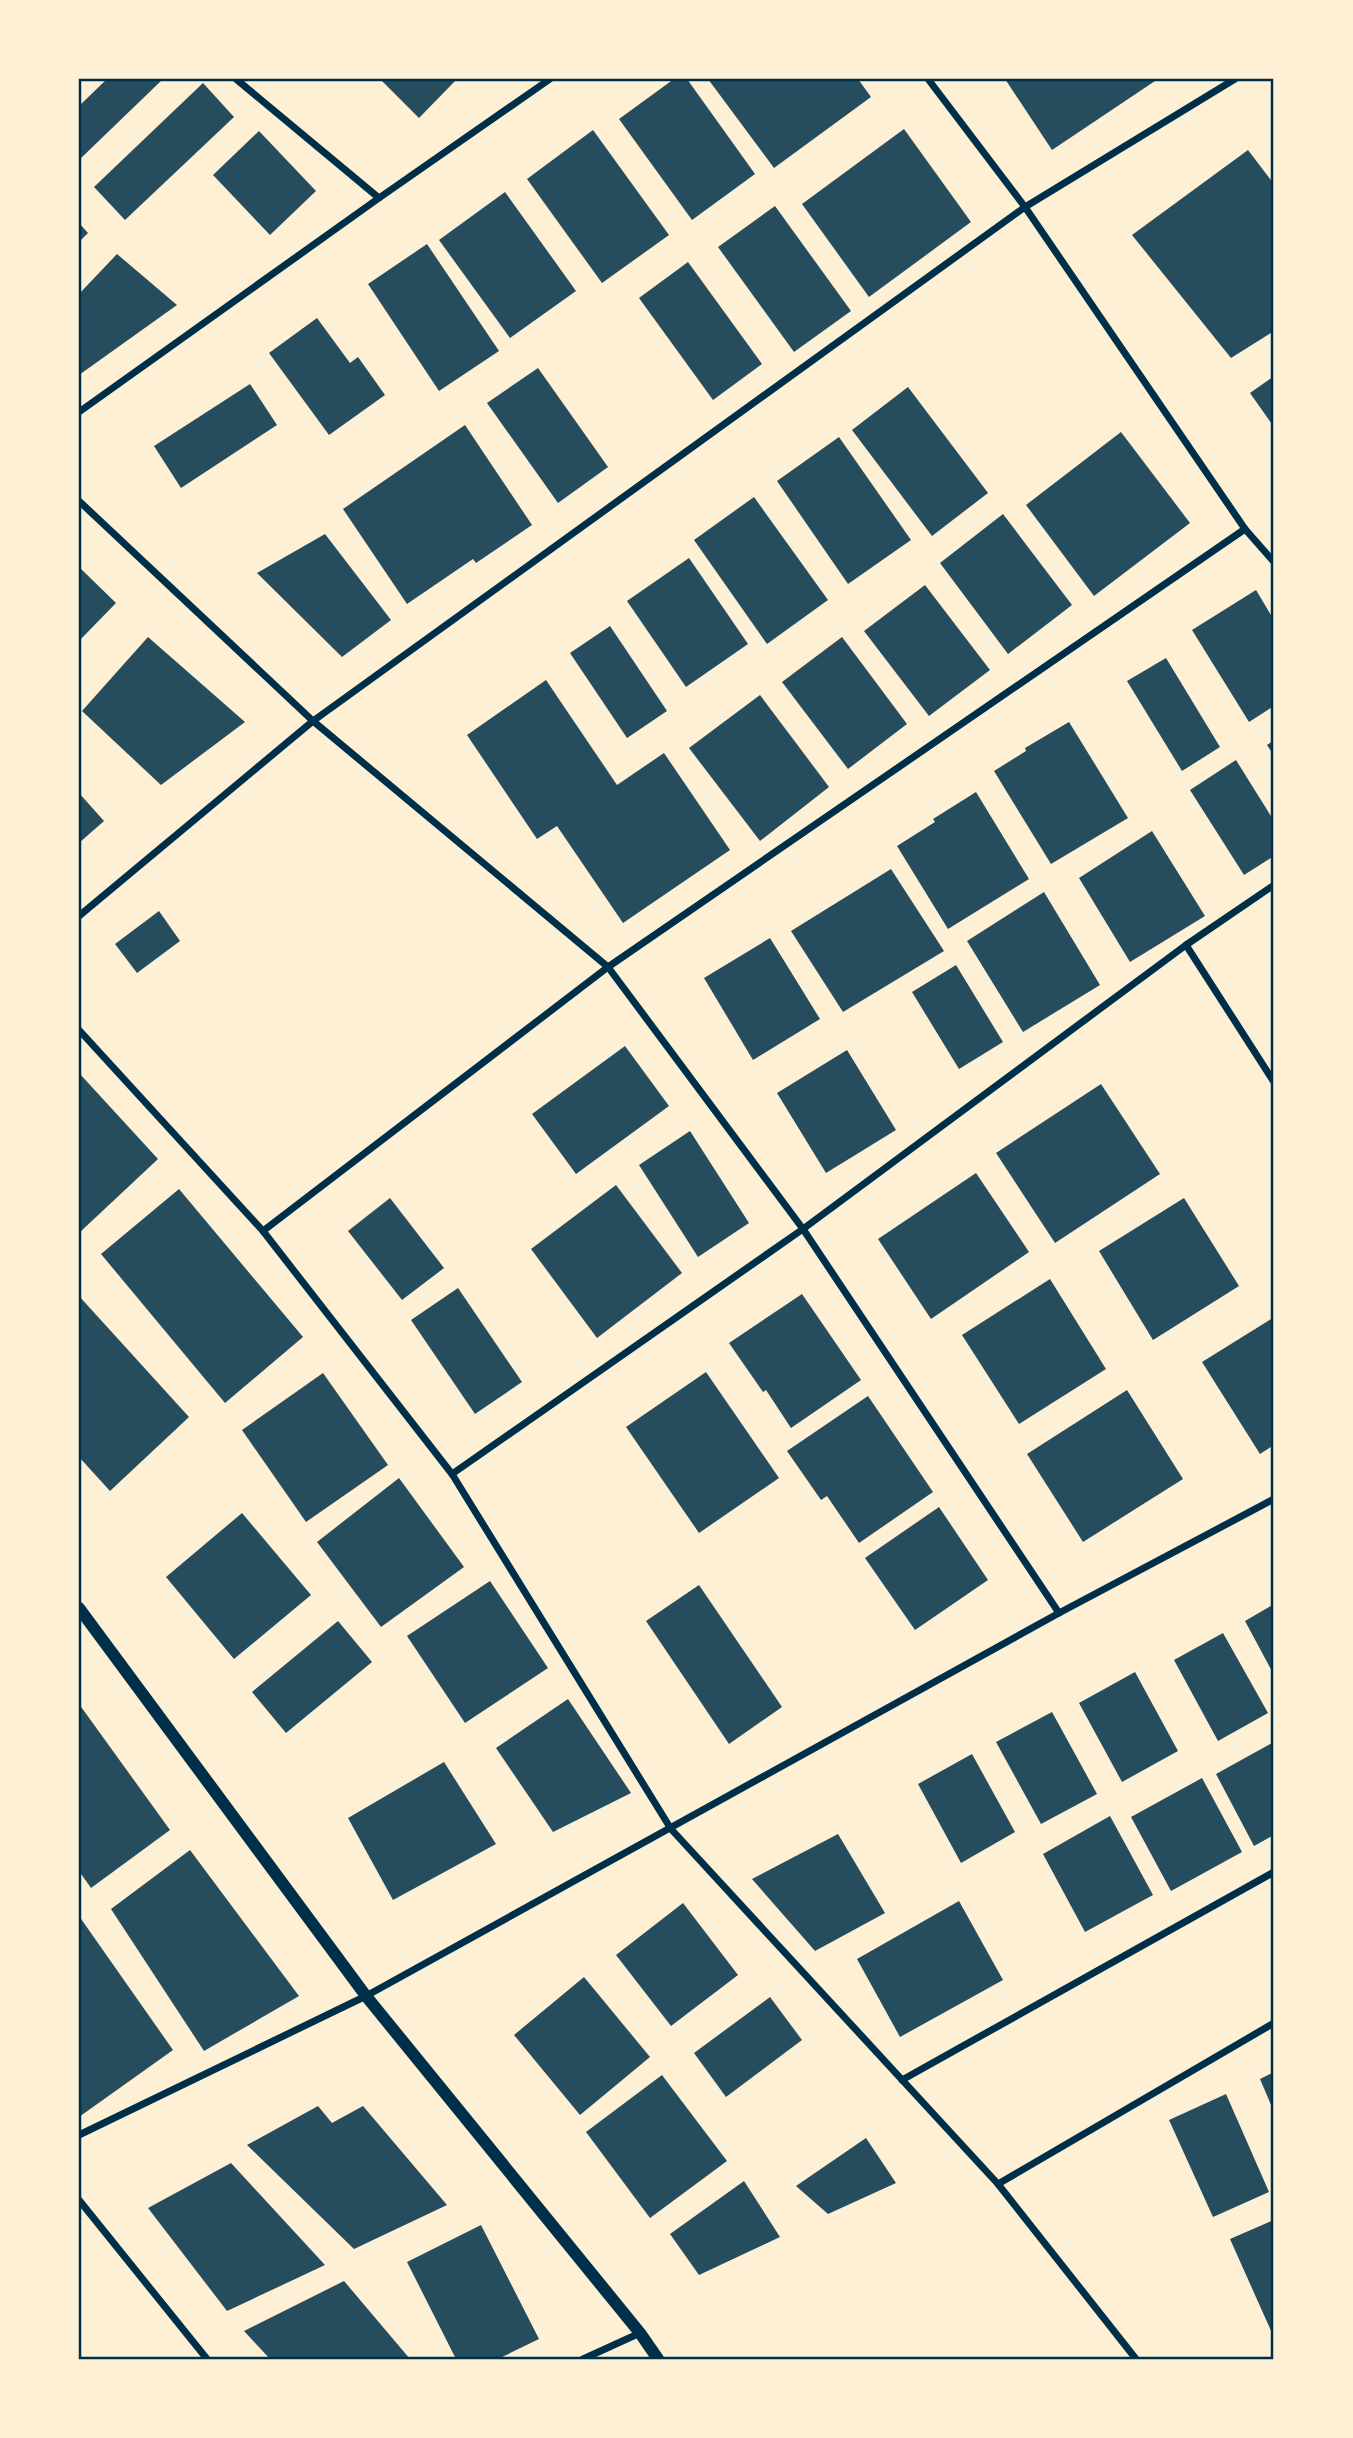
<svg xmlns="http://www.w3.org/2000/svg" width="1353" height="2438" font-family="'Archivo Narrow',sans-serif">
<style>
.building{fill:#264d5e}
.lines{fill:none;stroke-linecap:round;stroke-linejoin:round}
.minor{stroke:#003049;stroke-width:7}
.tertiary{stroke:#003049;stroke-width:12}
.neatline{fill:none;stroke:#003049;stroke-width:2.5}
</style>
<rect width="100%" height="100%" fill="#fdf0d5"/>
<g class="building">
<polygon points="107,79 163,79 79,160 79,106"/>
<polygon points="380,79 457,79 419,118"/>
<polygon points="674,79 687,79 755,174 692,220 619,119"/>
<polygon points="708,79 858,79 871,97 774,168"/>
<polygon points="1005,79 1158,79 1052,150"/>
<polygon points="203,83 234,117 125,220 94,187"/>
<polygon points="904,129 971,222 869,297 802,204"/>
<polygon points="593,130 669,235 602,283 527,179"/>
<polygon points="259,131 316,191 270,235 213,175"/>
<polygon points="1248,150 1274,184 1274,331 1231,358 1132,235"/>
<polygon points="505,192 576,291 510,338 439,240"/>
<polygon points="775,206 851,311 794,352 718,247"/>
<polygon points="79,223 88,233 79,242"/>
<polygon points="427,244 499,351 439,391 368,284"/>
<polygon points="117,254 177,305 79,375 79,294"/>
<polygon points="688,262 762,364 713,400 639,298"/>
<polygon points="317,318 350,363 358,357 385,395 329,435 269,353"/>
<polygon points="538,368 608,467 558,503 487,403"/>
<polygon points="1274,376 1274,427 1250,393"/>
<polygon points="250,384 277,425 181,488 154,446"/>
<polygon points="908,387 988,493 932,536 852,430"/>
<polygon points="465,425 532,525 476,563 473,559 407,604 343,509"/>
<polygon points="1121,432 1190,523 1094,596 1026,505"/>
<polygon points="839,437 911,540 848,584 777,481"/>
<polygon points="754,497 828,600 767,644 694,540"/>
<polygon points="1003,514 1072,605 1008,654 940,563"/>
<polygon points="325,534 391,620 342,657 257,573"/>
<polygon points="689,558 748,644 686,687 627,601"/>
<polygon points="79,567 116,603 79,641"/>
<polygon points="925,585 990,670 929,716 864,631"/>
<polygon points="1256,590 1274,620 1274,706 1249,722 1192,630"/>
<polygon points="610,626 667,711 627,738 570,653"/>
<polygon points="148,637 245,722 161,785 82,711"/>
<polygon points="842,637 907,724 848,769 782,682"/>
<polygon points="1166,658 1220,747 1182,771 1127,681"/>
<polygon points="546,680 617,785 664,753 730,850 623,923 557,826 537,839 467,735"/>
<polygon points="760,695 829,787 760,841 689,748"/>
<polygon points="1069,722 1128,818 1051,864 994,771 1026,751 1025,748"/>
<polygon points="1274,740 1274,756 1267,745"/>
<polygon points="1236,760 1274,821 1274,856 1244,875 1190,790"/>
<polygon points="976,792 1029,879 948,929 897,846 935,822 933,819"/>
<polygon points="79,793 104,821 79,843"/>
<polygon points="1152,831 1205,916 1130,962 1079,878"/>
<polygon points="891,869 944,951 843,1012 791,931"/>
<polygon points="1044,892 1100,985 1023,1032 967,941"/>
<polygon points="159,911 180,941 137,973 115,944"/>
<polygon points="770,938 820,1019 753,1060 704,978"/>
<polygon points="956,965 1003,1042 959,1069 912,992"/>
<polygon points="625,1046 669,1106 576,1174 532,1114"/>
<polygon points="847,1050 896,1130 826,1173 777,1093"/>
<polygon points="79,1073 158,1159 79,1233"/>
<polygon points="1101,1084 1160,1174 1055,1243 996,1153"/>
<polygon points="690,1131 749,1223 698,1257 639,1165"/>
<polygon points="976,1173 1029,1252 931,1319 878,1239"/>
<polygon points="616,1185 682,1273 597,1338 531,1249"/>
<polygon points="179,1189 303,1337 225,1403 101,1254"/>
<polygon points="390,1198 444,1268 402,1300 348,1231"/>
<polygon points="1184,1198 1239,1286 1153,1340 1099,1251"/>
<polygon points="1050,1279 1106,1369 1019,1424 962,1335"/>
<polygon points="458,1288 522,1382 475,1414 411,1320"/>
<polygon points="802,1294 861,1380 791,1428 766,1390 763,1392 729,1343"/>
<polygon points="79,1296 189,1417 110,1491 79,1457"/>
<polygon points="1274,1313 1274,1445 1260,1454 1202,1362 1273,1318 1271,1315"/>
<polygon points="706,1372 779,1478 699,1533 626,1427"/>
<polygon points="323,1373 388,1465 306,1522 242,1430"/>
<polygon points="1127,1390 1183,1479 1083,1542 1027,1454"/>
<polygon points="868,1396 933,1492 859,1543 827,1496 821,1500 787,1451"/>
<polygon points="399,1478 464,1567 381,1627 317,1542"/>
<polygon points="939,1507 988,1580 915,1630 865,1558"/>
<polygon points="242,1513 311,1595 234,1659 166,1577"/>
<polygon points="490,1581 548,1668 465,1723 407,1636"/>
<polygon points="699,1585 782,1707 729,1744 646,1621"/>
<polygon points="1274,1604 1274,1675 1245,1621"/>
<polygon points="338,1621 372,1662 286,1733 252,1692"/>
<polygon points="1223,1633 1268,1713 1218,1741 1174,1660"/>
<polygon points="1135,1672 1178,1751 1122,1782 1079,1703"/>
<polygon points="568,1699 631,1793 553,1832 496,1748"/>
<polygon points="79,1704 170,1830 91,1888 79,1871"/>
<polygon points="1052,1712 1097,1794 1041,1824 996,1742"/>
<polygon points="1274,1742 1274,1835 1254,1846 1216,1774"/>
<polygon points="972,1754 1015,1832 961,1863 918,1784"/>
<polygon points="444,1762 496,1844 393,1900 348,1818"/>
<polygon points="1202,1778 1242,1852 1171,1891 1131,1817"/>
<polygon points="1110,1816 1153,1895 1085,1932 1043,1854"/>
<polygon points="838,1834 885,1913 815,1951 752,1879"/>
<polygon points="190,1850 299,1996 204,2051 111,1909"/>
<polygon points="959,1901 1003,1980 900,2037 857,1959"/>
<polygon points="683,1903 738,1975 671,2026 616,1955"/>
<polygon points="79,1916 173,2050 79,2117"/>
<polygon points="584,1977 650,2057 580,2115 514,2035"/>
<polygon points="770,1997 802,2040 726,2097 694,2053"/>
<polygon points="1274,2072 1274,2112 1260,2079"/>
<polygon points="662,2075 727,2161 650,2218 586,2132"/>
<polygon points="1226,2094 1269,2192 1213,2217 1169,2120"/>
<polygon points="318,2106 332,2123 363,2106 447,2205 354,2249 247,2145"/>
<polygon points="866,2138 896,2183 828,2214 796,2186"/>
<polygon points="231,2163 325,2265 227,2311 148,2208"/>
<polygon points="744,2181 780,2237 699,2275 670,2234"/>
<polygon points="1274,2220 1274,2332 1272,2333 1230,2239"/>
<polygon points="481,2225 539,2339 498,2359 456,2359 407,2262"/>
<polygon points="344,2281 410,2359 270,2359 244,2331"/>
</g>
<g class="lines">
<g class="minor">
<polyline points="236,79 379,198 550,79"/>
<polyline points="928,79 1025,207 1245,529 1274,562"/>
<polyline points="79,412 379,198"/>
<polyline points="79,501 313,721 608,967 803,1229 1059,1613"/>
<polyline points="79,916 313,721 1025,207 1235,79"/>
<polyline points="1186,945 1274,1082"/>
<polyline points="79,1030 263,1231 452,1474 671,1829 998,2184 1274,2023"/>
<polyline points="263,1231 608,967 1245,529"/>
<polyline points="452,1474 803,1229 1186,945 1274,885"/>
<polyline points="902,2080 1274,1872"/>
<polyline points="79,2135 366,1996 1059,1613 1274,1499"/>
<polyline points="998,2184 1136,2359"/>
<polyline points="79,2200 207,2359"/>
<polyline points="583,2359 640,2333"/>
</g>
<polyline class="tertiary" points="79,1608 366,1996 640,2333 658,2359"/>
</g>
<rect width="1353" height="2438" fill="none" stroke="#fdf0d5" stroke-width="161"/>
<rect x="80" y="80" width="1192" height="2278" class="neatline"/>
</svg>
